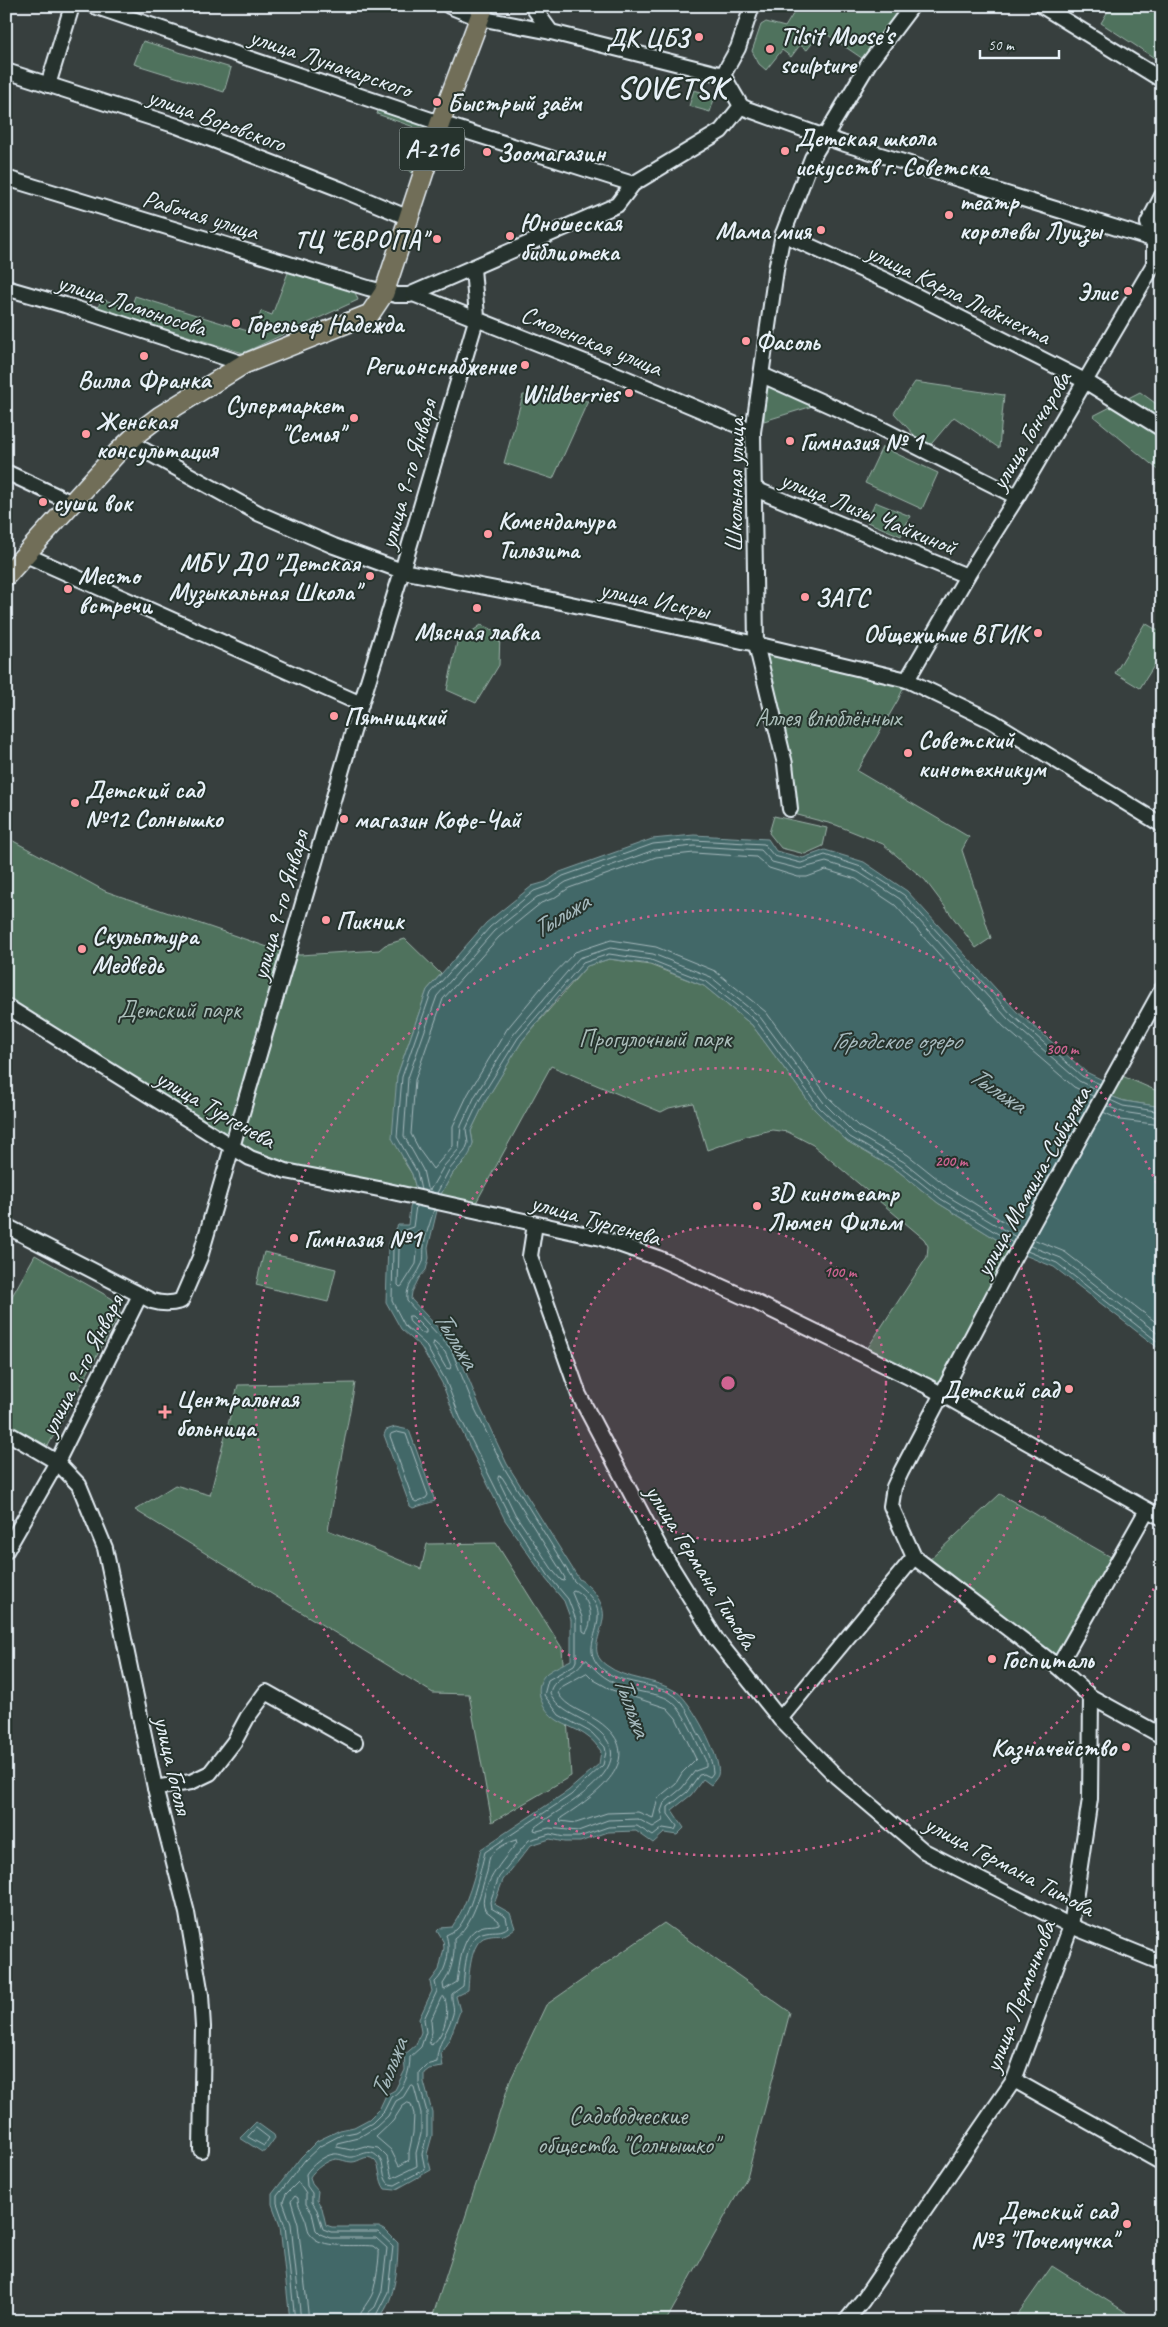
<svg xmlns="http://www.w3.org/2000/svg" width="1168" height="2327" font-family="Caveat,sans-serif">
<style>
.green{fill:#50725d;stroke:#9cb2aa}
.water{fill:#436868;stroke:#859fa2}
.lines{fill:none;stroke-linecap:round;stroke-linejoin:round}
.shore{stroke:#a6babe;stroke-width:1}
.minor-casing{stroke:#e8f1f8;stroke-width:18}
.major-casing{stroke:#e8f1f8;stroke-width:22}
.minor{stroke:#26332d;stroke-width:14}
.major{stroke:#716e59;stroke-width:19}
.ring{fill:none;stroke:#cf6492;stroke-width:2.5;stroke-dasharray:2.5 5}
.poi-dot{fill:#ff9aa2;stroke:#26332d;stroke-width:2}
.labels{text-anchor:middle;stroke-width:4;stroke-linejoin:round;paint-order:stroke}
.shield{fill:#26332d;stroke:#aeb8bb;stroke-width:1}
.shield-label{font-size:24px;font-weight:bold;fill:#e8f1f8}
.poi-label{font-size:25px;font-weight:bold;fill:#e8f1f8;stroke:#26332d;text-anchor:start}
.street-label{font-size:25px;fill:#e8f1f8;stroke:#26332d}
.park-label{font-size:25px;fill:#abbeba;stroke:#26332d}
.water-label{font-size:26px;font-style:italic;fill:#a6babe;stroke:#26332d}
.district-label{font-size:30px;font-weight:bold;letter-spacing:1px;fill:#e8f1f8;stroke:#26332d}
.centre{fill:#cf6492;stroke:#26332d;stroke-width:2.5}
.ring-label{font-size:15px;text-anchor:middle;font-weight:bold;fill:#cf6492;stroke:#26332d;stroke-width:4;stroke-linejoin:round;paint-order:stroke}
</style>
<rect width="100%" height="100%" fill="#373f3e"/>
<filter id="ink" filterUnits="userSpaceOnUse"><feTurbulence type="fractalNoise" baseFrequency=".02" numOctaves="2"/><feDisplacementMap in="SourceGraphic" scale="10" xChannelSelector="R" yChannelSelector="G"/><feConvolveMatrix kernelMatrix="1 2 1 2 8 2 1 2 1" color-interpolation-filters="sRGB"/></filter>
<g filter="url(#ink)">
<g class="green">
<polygon points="798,6 912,6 869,63 822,31 807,50 800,45 791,57 782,50 766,70 759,64 752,51 761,25 766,22 785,27"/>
<polygon points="1111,6 1151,6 1162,13 1162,49 1156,59 1101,23"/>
<polygon points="143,41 231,68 224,92 134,64"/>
<polygon points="694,90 715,96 710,112 689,106"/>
<path d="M379 108 434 126 418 176C395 168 408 144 414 127L377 114Z"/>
<polygon points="289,270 355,292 358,300 243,353 98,308 101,299 131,308 135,296 254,333 261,311 272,315"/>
<polygon points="765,382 816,405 764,421"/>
<polygon points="915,382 1004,395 999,448 954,417 927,449 894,413"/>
<polygon points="1140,392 1162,408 1162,473 1093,416"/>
<polygon points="523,395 588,401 553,479 504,463"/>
<polygon points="882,447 938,473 922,509 865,483"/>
<polygon points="875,502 910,516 901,536 867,522"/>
<polygon points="1145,623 1162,633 1162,653 1140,688 1115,673"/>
<polygon points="481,625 500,633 499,665 476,703 447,690 457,642"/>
<polygon points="756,644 907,680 898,700 857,771 969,837 962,850 991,938 976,948 925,880 883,844 836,825 790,813"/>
<polygon points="774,816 827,828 823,846 805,854 781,848 769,833"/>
<polygon points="6,837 105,891 288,954 300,955 379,950 385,945 405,939 441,974 427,990 397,1076 403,1160 412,1174 416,1189 413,1197 250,1158 6,1006"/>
<polygon points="609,959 650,965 704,986 752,1025 815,1110 847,1141 898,1171 938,1203 1017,1252 943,1395 863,1355 927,1257 928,1246 924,1239 813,1145 788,1132 772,1130 750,1135 707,1150 693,1103 669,1108 661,1112 551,1066 472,1210 440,1203 441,1194 453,1173 465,1161 473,1143 471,1131 485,1102 522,1041 587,966"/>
<polygon points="1120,1075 1162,1093 1162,1107 1124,1101 1113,1097 1111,1084"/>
<polygon points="264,1252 336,1269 328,1302 256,1285"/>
<polygon points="35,1255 111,1298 116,1302 120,1313 48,1446 6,1423 6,1307"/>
<polygon points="355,1383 328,1530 421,1569 427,1544 496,1543 562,1648 571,1776 492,1822 469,1694 433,1693 135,1510 175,1485 210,1495 238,1385"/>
<polygon points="1000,1494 1118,1561 1058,1667 924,1565"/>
<polygon points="664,1923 790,2012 747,2177 666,2321 431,2321 510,2081 546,2005"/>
<polygon points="1052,2266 1140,2321 1013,2321"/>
</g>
<g class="water">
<path d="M694 835 768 839 776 851 803 858 825 850 864 862 907 891 1016 1011 1086 1072 1111 1084 1113 1097 1124 1101 1162 1107V1351L1054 1267 1017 1252 938 1203 898 1171 847 1141 815 1110 752 1025 704 986 650 964 609 959 587 966 560 995 522 1041 485 1102 471 1131 473 1143 470 1153 465 1161 453 1173 441 1194 428 1248 429 1258 426 1270 419 1278 412 1292 411 1299 455 1346 480 1407 507 1464 579 1579C591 1586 606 1604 603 1619 601 1636 588 1652 606 1665 627 1681 655 1678 677 1692 690 1700 723 1759 718 1775 717 1778 713 1782 711 1785L703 1779 691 1795 672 1810 684 1828 677 1835 664 1833 653 1843 636 1831 608 1832 580 1842H564L550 1839 531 1845 503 1880 494 1904 510 1913 515 1928C500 1940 502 1933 486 1937 470 1941 469 1976 468 1990L456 1996 460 2011 450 2038 441 2053 443 2067 429 2069 424 2073V2082L432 2112V2136L427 2154 431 2170 395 2190 385 2189C378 2180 381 2165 374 2160 366 2153 360 2162 352 2162 346 2162 341 2159 336 2159 327 2160 314 2170 310 2177L312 2184 318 2191 317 2200 322 2208 326 2225 332 2227H379L385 2230 398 2243C398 2268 395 2304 376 2321H290L280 2226 272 2204V2194L301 2157 317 2141 340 2130 354 2127 369 2119 380 2108 386 2095 395 2090 405 2070 404 2055 416 2045 421 2032 419 2019 432 1991 430 1982 439 1970 444 1948 443 1941 437 1931 440 1928 452 1927C468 1904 475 1875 481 1849L568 1791 599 1764 601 1751C597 1746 593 1740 588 1737 578 1729 566 1726 557 1720 542 1710 531 1687 547 1673 554 1668 563 1664 571 1660V1620L564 1601 545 1578 505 1520 456 1419 442 1383 421 1347 401 1329 386 1302 388 1245 398 1225H408L410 1208 416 1189 412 1174 392 1138 397 1076 427 990 486 923 532 886 546 882 560 872 652 839Z"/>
<polygon points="395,1427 409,1430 435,1501 413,1508 410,1506 384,1435 386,1430"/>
<polygon points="256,2122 274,2135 275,2138 265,2152 262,2152 240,2138"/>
</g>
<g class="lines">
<g class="shore">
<polyline points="1110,1100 1123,1106 1162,1112"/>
<polyline points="1107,1106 1122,1112 1162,1118"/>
<polyline points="1103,1112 1120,1120 1162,1125"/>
<polyline points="421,1190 417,1172 397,1137 402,1077 431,993 490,927 534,891 548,886 563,876 653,844 694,840 764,844 774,856 801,863 825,855 861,867 904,895 1012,1015 1082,1076 1100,1084"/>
<polyline points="437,1193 449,1170 465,1151 468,1143 466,1129 480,1099 518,1038 583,963 609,954 651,960 707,982 756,1021 819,1107 850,1137 901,1167 941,1199 1013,1243"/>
<polyline points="1019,1231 949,1188 908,1155 858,1126 829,1098 766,1012 715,971 656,947 611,940 575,952 545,983 507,1029 468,1094 453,1126 453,1146 433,1169 420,1151 411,1134 415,1080 443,999 499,937 541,903 554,898 569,888 656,857 694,853 756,857 769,868 798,877 807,877 826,870 856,879 895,905 1003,1026 1074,1087 1093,1096"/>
<polygon points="419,1232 416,1264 402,1286 400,1287 398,1285 399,1249 405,1237"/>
<polyline points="1016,1237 944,1194 904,1162 853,1132 824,1103 760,1017 711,977 653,954 610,948 579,958 513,1035 475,1096 461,1126 459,1149 444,1166 430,1190 427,1188 423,1170 404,1136 408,1078 437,996 494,931 537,897 551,892 566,882 654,850 694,846 761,850 772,862 800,869 826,862 858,872 900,899 1008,1019 1079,1081 1097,1090"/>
<polyline points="1033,1239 1065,1252 1162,1327"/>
<polyline points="1030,1246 1061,1258 1162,1337"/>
<polyline points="1027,1251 1057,1263 1162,1345"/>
<polygon points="409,1316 412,1316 426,1330 426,1333 422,1333 410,1322"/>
<polygon points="434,1342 445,1352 451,1366 450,1369 446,1368 433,1346"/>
<polygon points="397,1432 406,1434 428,1495 426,1498 416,1502 413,1500 390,1436 391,1434"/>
<polygon points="499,1476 502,1477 558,1566 565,1578 564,1581 561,1580 554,1572 515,1514 498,1479"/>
<path d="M574 1590C590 1597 595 1619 586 1633L583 1631 582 1617 572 1593Z"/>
<path d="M584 1660H587C600 1678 620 1688 642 1692 652 1694 663 1695 671 1701 686 1713 697 1744 706 1761V1767L695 1771 682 1788 664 1803 661 1811 664 1820 653 1827 638 1819 608 1820 578 1831 549 1828 537 1831 534 1830 535 1827C562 1806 647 1766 595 1728 578 1715 560 1713 550 1693 553 1675 576 1676 584 1660Z"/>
<path d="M587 1673 594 1680 612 1690 667 1708 676 1718 696 1759 682 1773 676 1783 658 1798 653 1818 638 1812 607 1813 576 1823 560 1821 561 1818C593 1797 652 1758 598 1721 585 1712 566 1708 558 1693L560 1688Z"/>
<path d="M516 1840 517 1843C505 1857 476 1891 485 1910L499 1921V1924C494 1926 489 1925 484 1926 461 1931 460 1964 457 1982L444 1990 443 1984C452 1971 455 1955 454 1939 473 1925 480 1894 487 1872 488 1868 488 1861 490 1857 494 1849 508 1842 516 1840Z"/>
<path d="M444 1997C451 2010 444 2037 431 2045L429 2042 432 2032 431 2020 441 1998Z"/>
<polygon points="411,2085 414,2087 421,2113 421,2134 416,2153 417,2166 392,2178 387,2157 378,2148 365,2146 351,2150 337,2147 337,2143 358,2138 376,2127 388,2116 396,2101 403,2097"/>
<polygon points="408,2103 411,2104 414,2114 413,2133 409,2152 409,2160 399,2166 391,2150 376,2137 393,2121 402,2107"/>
<polygon points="256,2128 269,2138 264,2146 248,2137"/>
<path d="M295 2321 285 2226 277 2203V2196L305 2160 320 2146 341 2135 356 2132 372 2123 384 2111 391 2097C404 2091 410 2072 410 2057L421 2047 426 2032 424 2019 437 1991 435 1982C447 1971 451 1949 446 1935 449 1933 453 1932 456 1930 471 1916 480 1871 485 1852L571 1795 603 1765 606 1752 605 1747 592 1733 559 1715 544 1695 548 1680 574 1665 576 1661V1620L568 1599 548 1575 510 1517 460 1417 446 1381 425 1344 405 1326 392 1301 393 1247 401 1231 413 1227 416 1206"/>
<polyline points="301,2321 291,2224 283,2202 286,2194 298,2182 306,2194 306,2204 312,2213 316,2230 320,2234 330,2238 376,2238 387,2248 382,2291 375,2307 368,2313 367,2321"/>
<path d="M309 2321 298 2224 291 2201 295 2196 298 2198C298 2206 301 2209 304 2216 307 2221 307 2229 310 2234 320 2250 356 2244 373 2246L379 2251C380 2257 375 2286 373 2292 369 2303 360 2309 359 2321"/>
<path d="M373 2321 388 2292 393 2246 378 2232H331L323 2229 317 2210 312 2202V2193L307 2186 306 2174C311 2166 324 2155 334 2154 340 2153 347 2158 353 2157 363 2155 369 2148 378 2157 386 2164 381 2177 389 2184L395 2185 425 2169 422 2154 427 2135V2112L419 2083V2072L426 2065 437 2062C436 2045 449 2030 453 2014 455 2007 451 2001 452 1994L463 1986C465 1970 465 1935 486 1932 496 1930 501 1933 508 1927L506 1917 491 1908 490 1902 499 1877 529 1840 550 1834 564 1837H579L608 1827 637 1826 653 1836 663 1828 675 1830 677 1826 668 1814V1807L687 1792 699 1775 704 1774 710 1777 713 1773C712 1757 705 1745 697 1731 691 1719 686 1705 675 1696 654 1681 621 1686 601 1668 583 1651 597 1637 598 1618 600 1602 584 1590 574 1581L503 1466 475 1409 451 1349 407 1301C405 1286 416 1278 421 1266 425 1260 423 1254 424 1247 425 1234 431 1222 434 1209"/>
</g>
<g class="minor-casing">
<g id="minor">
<polyline points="94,6 440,123 633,184"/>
<polyline points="449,6 479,18 551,32"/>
<polyline points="532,6 551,32 723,75 741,106 747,109 842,143 1162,242"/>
<polyline points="1042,6 1162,80"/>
<polyline points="6,71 177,126 340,189 409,218"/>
<polyline points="723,75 738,48 752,6"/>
<polyline points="48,85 72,6"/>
<polyline points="6,178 368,288 396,295 409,295 617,205 633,184 721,131 741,106"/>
<polyline points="783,234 887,281 1085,381 1162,429"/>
<polyline points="6,288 65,305 244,364"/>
<polyline points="413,294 618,375 753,432"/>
<polyline points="762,375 878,427 1017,497"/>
<polyline points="129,442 260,514 334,546 402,571 538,597 756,644 907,680 992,721 1162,825"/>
<polyline points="6,472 72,503"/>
<polyline points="755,489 967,576"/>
<polyline points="26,555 361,704"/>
<polyline points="907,680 967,576 1017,497 1154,264 1154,240 1148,223 1162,196"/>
<polyline points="790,809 785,764 756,644 753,432 776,270 783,234 812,158 869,63 912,6"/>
<polyline points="1162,989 1008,1268 901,1472 894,1487 891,1506 914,1557 1058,1667 1091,1697 1162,1736"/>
<polyline points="6,1006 250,1158 286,1171 379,1189 601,1238 658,1258 753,1301 927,1386 1162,1518"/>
<polyline points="535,1224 530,1256 579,1395 662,1552 716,1639 780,1719 837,1777 924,1851 1071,1926 1162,1963"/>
<path d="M6 1226 152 1301C163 1304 170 1304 181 1301L200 1257 361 704 402 571 477 317 473 268"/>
<polyline points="6,1432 57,1462 79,1485 105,1548 155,1788 187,1913 201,1995 203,2027 201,2150"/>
<polyline points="6,1551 57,1462 140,1295"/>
<polyline points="1058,1667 1147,1510"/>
<polyline points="780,1719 914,1557"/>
<polyline points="155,1788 191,1782 210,1773 234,1742 247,1718 266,1692 355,1742"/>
<polyline points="1014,2080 1162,2163"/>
<polyline points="846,2321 863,2300 1014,2080 1071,1926 1090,1799 1091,1697"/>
</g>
</g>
<g class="major-casing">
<polyline id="major" points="6,576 117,453 139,432 160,416 244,364 370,314 384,293 440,123 484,6"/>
</g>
<use href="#minor" class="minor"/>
<use href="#major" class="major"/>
</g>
</g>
<circle cx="728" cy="1383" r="158" fill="#cf6492" fill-opacity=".12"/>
<g class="ring">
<circle cx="728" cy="1383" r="158"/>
<circle cx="728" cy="1383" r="315"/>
<path d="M1160 1575A473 473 0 1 1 1160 1191"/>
</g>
<g class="poi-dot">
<circle cx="699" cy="37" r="5"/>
<circle cx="770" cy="49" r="5"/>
<circle cx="437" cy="102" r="5"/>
<circle cx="785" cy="151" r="5"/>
<circle cx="487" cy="152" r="5"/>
<circle cx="949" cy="215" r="5"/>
<circle cx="821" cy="230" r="5"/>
<circle cx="510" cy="236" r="5"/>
<circle cx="437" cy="239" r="5"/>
<circle cx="1128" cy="291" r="5"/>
<circle cx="236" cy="323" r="5"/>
<circle cx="746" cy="341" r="5"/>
<circle cx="144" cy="356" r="5"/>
<circle cx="525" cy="365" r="5"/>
<circle cx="629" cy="393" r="5"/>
<circle cx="354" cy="418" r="5"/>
<circle cx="86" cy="434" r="5"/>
<circle cx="790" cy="441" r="5"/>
<circle cx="43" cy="502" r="5"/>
<circle cx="488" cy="534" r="5"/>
<circle cx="370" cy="576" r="5"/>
<circle cx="68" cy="589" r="5"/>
<circle cx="805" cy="597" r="5"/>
<circle cx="477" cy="608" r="5"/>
<circle cx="1038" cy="633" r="5"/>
<circle cx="334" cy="716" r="5"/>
<circle cx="908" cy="753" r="5"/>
<circle cx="75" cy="803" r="5"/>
<circle cx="344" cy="819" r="5"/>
<circle cx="326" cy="920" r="5"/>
<circle cx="82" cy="949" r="5"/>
<circle cx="757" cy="1206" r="5"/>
<circle cx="294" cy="1238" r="5"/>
<circle cx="1069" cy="1389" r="5"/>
<path d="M162.5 1404.5h5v5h5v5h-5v5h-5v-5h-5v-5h5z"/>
<circle cx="992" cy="1659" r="5"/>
<circle cx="1126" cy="1747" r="5"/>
<circle cx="1127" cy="2224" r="5"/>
</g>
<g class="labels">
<rect class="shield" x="399.5" y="127.5" width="65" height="43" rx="4"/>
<g class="shield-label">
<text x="432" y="157">А-216</text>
</g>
<g class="poi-label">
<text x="780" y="44">Tilsit Moose's<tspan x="780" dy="29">sculpture</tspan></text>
<text x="689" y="46" text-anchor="end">ДК ЦБЗ</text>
<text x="447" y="111">Быстрый заём</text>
<text x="795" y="146">Детская школа<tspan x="795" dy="29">искусств г. Советска</tspan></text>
<text x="497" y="161">Зоомагазин</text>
<text x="959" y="210">театр<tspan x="959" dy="29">королевы Луизы</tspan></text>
<text x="520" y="231">Юношеская<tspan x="520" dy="29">библиотека</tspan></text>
<text x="811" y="239" text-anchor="end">Мама мия</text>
<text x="427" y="248" text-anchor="end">ТЦ "ЕВРОПА"</text>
<text x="1118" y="300" text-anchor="end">Элис</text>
<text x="246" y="332">Горельеф Надежда</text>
<text x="756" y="350">Фасоль</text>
<text x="515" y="374" text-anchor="end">Регионснабжение</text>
<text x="144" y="388" text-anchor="middle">Вилла Франка</text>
<text x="619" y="402" text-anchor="end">Wildberries</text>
<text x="344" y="413" text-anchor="end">Супермаркет<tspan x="344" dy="29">"Семья"</tspan></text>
<text x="96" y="429">Женская<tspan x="96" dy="29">консультация</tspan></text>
<text x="800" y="450">Гимназия № 1</text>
<text x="53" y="511">суши вок</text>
<text x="498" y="529">Комендатура<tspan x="498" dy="29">Тильзита</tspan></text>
<text x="360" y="571" text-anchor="end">МБУ ДО "Детская<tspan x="360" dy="29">Музыкальная Школа"</tspan></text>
<text x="78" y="584">Место<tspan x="78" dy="29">встречи</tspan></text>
<text x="815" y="606">ЗАГС</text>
<text x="477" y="640" text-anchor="middle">Мясная лавка</text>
<text x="1028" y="642" text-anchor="end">Общежитие ВГИК</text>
<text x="344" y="725">Пятницкий</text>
<text x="918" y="748">Советский<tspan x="918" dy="29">кинотехникум</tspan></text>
<text x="85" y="798">Детский сад<tspan x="85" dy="29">№12 Солнышко</tspan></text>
<text x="354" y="828">магазин Кофе-Чай</text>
<text x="336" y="929">Пикник</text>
<text x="92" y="944">Скульптура<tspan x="92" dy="29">Медведь</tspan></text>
<text x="767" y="1201">3D кинотеатр<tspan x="767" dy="29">Люмен Фильм</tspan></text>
<text x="304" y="1247">Гимназия №1</text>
<text x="1059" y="1398" text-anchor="end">Детский сад</text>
<text x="176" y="1407">Центральная<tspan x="176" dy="29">больница</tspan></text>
<text x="1002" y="1668">Госпиталь</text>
<text x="1116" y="1756" text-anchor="end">Казначейство</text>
<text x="1117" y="2219" text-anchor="end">Детский сад<tspan x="1117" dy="29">№3 "Почемучка"</tspan></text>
</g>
<g class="street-label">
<text transform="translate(331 62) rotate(19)" y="9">улица Луначарского</text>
<text transform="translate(217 119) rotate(20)" y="9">улица Воровского</text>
<text transform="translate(201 214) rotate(17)" y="9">Рабочая улица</text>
<text transform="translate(959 293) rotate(26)" y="9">улица Карла Либкнехта</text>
<text transform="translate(132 304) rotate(18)" y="9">улица Ломоносова</text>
<text transform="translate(592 340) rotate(22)" y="9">Смоленская улица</text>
<text transform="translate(1030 430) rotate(-59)" y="9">улица Гончарова</text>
<text transform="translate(407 474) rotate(-74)" y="9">улица 9-го Января</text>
<text transform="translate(734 485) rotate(-89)" y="9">Школьная улица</text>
<text transform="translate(869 512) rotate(22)" y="9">улица Лизы Чайкиной</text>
<text transform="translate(655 599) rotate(12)" y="9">улица Искры</text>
<text transform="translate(279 905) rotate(-74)" y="9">улица 9-го Января</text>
<text transform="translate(216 1108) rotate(30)" y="9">улица Тургенева</text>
<text transform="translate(1032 1181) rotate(-61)" y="9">улица Мамина-Сибиряка</text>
<text transform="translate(596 1219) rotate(16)" y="9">улица Тургенева</text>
<text transform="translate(81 1365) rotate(-63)" y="9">улица 9-го Января</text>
<text transform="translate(702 1566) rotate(58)" y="9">улица Германа Титова</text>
<text transform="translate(174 1765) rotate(77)" y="9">улица Гоголя</text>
<text transform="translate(1010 1865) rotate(28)" y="9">улица Германа Титова</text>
<text transform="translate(1019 1996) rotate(-69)" y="9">улица Лермонтова</text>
</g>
<g class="park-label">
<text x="828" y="726">Аллея влюблённых</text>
<text x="179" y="1018">Детский парк</text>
<text x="655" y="1047">Прогулочный парк</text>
<text x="628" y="2124">Садоводческие<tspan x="628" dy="29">общества "Солнышко"</tspan></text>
</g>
<g class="water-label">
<text transform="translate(560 915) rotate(-31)" y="9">Тыльжа</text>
<text x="896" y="1049">Городское озеро</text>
<text transform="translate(998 1089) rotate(34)" y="9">Тыльжа</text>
<text transform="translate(457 1339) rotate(59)" y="9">Тыльжа</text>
<text transform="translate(633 1706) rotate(70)" y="9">Тыльжа</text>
<text transform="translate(388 2068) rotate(-68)" y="9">Тыльжа</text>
</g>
<g class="district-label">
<text x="672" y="98">SOVETSK</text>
</g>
</g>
<circle cx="728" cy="1383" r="8" class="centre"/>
<g class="ring-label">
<text x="1062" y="1054">300 m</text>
<text x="951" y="1166">200 m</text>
<text x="840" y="1277">100 m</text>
</g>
<rect width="1168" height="2327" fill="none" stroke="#26332d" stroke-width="25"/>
<rect x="12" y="12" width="1143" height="2302" fill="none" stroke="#e8f1f8" stroke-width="2" filter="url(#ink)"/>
<path d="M980 50v8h79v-8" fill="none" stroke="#e8f1f8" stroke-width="2.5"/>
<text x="988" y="50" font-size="15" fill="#e8f1f8" stroke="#26332d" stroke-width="4" paint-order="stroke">50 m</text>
</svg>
